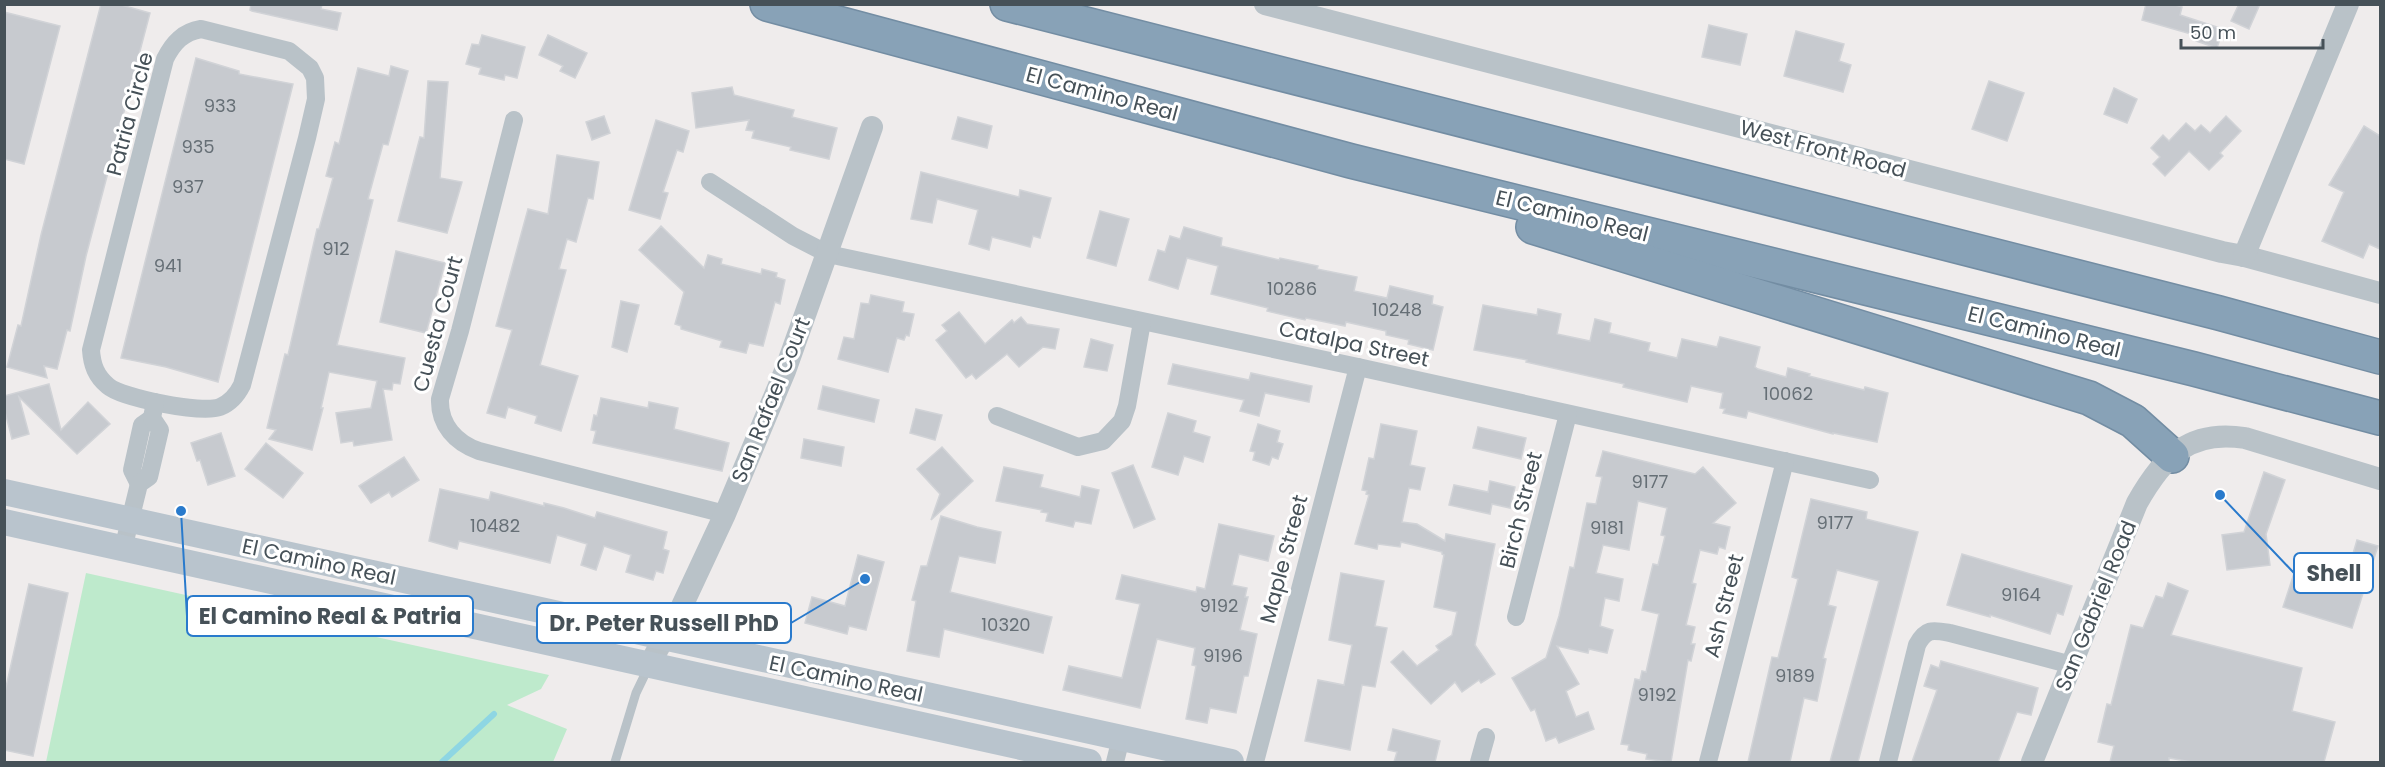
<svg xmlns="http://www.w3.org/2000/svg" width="2385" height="767" font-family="Poppins,sans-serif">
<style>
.green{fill:#beeacc}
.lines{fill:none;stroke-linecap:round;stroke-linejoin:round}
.stream{stroke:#8ed6e3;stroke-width:6}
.building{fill:#c7cacf;stroke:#d1d3d7;stroke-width:1.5}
.motorway-casing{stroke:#738da3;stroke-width:36}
.service{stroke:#b9c2c8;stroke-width:9}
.minor{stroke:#b9c2c8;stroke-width:18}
.tertiary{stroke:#b9c2c8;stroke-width:22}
.secondary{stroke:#b9c4cd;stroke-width:26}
.motorway{stroke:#88a2b7;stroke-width:33}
.labels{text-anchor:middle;stroke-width:6;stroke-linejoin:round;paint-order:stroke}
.number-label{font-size:18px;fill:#666f76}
.street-label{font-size:21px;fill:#465158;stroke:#fff}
.leader{fill:none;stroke:#297acc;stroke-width:2}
.callout-dot{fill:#297acc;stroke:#fff;stroke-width:2}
.callout{fill:#fff;stroke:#297acc;stroke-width:2}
.callout-label{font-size:22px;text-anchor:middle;font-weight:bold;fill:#465158}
</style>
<rect width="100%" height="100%" fill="#efecec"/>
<polygon class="green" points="86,573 549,675 541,689 507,705 567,729 553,762 46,762"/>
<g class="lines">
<polyline class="stream" points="442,762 494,714"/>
</g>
<g class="building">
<polygon points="101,4 118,4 150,13 86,256 70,331 67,330 57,369 44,366 47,378 7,367 18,325 21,326 41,235"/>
<polygon points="251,4 322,4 321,9 341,13 337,30 252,11 250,10"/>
<polygon points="2146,4 2172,4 2182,7 2180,15 2223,29 2217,48 2196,41 2198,36 2142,20"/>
<polygon points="2239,4 2260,4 2249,29 2231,21"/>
<polygon points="4,12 60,26 24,164 4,159"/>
<polygon points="1709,25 1747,34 1740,65 1702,57"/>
<polygon points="1796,31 1844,44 1839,61 1851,65 1843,92 1784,76"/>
<polygon points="482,35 525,47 517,78 505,75 504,80 479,74 481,68 466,64 472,44 479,45"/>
<polygon points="548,35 587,53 575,78 560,71 563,66 539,55"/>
<polygon points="196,58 239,71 239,74 293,84 218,382 166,367 121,358"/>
<polygon points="391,66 408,71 388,145 383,144 368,199 373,200 337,345 405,358 400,384 393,383 392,390 383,389 392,440 354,446 353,441 341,443 336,413 371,408 377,381 329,372 321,408 323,408 312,450 269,439 276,430 267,428 285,354 288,355 317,229 319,229 333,178 326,176 335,142 339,144 358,68 389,76"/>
<polygon points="428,81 448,82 440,178 462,182 447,233 398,221 420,137 424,138"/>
<polygon points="1989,81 2024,93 2007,141 1972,129"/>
<polygon points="732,87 734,95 794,110 792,117 837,128 829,159 790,150 791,147 752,138 754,131 746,130 749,120 696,128 692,93"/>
<polygon points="2114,88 2137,99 2127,123 2104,114"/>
<polygon points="604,116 610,133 592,140 586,122"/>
<polygon points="2226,116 2241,131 2220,153 2223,156 2209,170 2189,151 2165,176 2153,164 2160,157 2151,148 2163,135 2169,141 2186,123 2195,131 2201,125 2210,133"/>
<polygon points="958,117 992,126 987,148 952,139"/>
<polygon points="656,120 689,131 683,152 677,150 663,192 668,193 660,219 629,210"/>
<polygon points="2364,126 2380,136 2380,249 2369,244 2363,258 2322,241 2344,192 2329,185"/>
<polygon points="557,155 599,162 593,199 588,198 576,242 567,239 559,269 566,270 540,365 578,376 561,431 535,423 537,416 508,407 505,418 487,413 512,330 496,326 528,209 548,214"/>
<polygon points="921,172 1019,197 1020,190 1051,198 1040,238 1033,236 1030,247 992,237 989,250 969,244 978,210 937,199 932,223 911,219"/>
<polygon points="1100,211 1129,219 1116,266 1087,258"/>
<polygon points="661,226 704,268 708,255 722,259 721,264 761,274 762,269 777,273 776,277 785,280 780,304 775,302 763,346 749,343 746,353 720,347 722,341 681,329 681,326 675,324 684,292 639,250"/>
<polygon points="1184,227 1222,238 1221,246 1279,260 1280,258 1318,266 1317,269 1357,277 1354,291 1387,298 1390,286 1433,296 1432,304 1443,307 1433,350 1408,344 1409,340 1386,335 1386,331 1346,322 1345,326 1306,318 1305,320 1267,311 1268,308 1211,294 1218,266 1187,258 1178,289 1149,280 1158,250 1165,252 1170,236 1180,239"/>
<polygon points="396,251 445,263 426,333 380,322"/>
<polygon points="871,295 904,302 902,312 914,314 909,336 906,335 904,340 897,338 888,372 838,359 844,337 854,339 861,303 869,304"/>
<polygon points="621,301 639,305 627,352 612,347"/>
<polygon points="1483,305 1537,315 1538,309 1561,314 1557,334 1590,341 1595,319 1611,323 1609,333 1650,343 1648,351 1677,358 1682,339 1717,347 1720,337 1760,347 1755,367 1758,369 1786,377 1788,368 1810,374 1809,376 1864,390 1865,387 1888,393 1877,442 1833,433 1833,434 1748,411 1746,418 1723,413 1725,409 1720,408 1723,393 1691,386 1687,402 1623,387 1624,384 1526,362 1527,360 1474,350"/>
<polygon points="959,312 985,344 1012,320 1014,323 1021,317 1027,324 1059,329 1055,349 1043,347 1019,367 1007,354 976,379 972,374 966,378 936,340 947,331 942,325"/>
<polygon points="1091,339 1113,345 1107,371 1084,367"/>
<polygon points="1173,364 1249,380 1251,373 1312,386 1309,402 1265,393 1259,416 1240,411 1244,400 1168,384"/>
<polygon points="49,384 61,430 88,402 110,424 77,454 19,397 29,434 12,439 4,408 4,396"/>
<polygon points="823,386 879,400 874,422 818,409"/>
<polygon points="601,398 648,408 649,402 678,408 674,429 729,443 722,471 593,443 596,431 591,430 594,415 597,416"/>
<polygon points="916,409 942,415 935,440 910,433"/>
<polygon points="1168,413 1196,421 1193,432 1210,437 1203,462 1184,456 1178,475 1152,467"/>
<polygon points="1258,424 1280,431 1277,442 1283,444 1278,459 1272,457 1269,465 1253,460 1255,452 1250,451"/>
<polygon points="1381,424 1417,431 1410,465 1425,468 1420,490 1409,488 1402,522 1417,524 1445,541 1446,534 1495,544 1475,645 1495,674 1481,683 1479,680 1462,692 1455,682 1431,704 1391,662 1403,651 1417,666 1439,650 1436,646 1452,635 1457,612 1434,607 1444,555 1442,554 1442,552 1401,542 1400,547 1378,544 1377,549 1355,544 1369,495 1366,494 1367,491 1362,490 1369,458 1374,459"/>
<polygon points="1478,427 1526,438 1521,459 1473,448"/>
<polygon points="221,433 235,476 208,485 200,460 197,461 191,443"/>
<polygon points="804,439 844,447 841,466 801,458"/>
<polygon points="266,443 303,473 283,498 245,469"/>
<polygon points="942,447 973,481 931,520 940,494 917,469"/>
<polygon points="1603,451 1695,474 1703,467 1736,503 1713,523 1730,527 1725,549 1719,547 1717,554 1700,550 1692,583 1696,584 1686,625 1695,627 1691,644 1695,644 1691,661 1688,660 1671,762 1646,759 1647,754 1628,750 1629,745 1621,744 1635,679 1640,680 1642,671 1646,672 1659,614 1642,610 1653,564 1658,565 1665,536 1661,535 1667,508 1638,501 1629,550 1603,545 1596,573 1623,579 1619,601 1605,598 1600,626 1613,630 1607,653 1589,649 1588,653 1557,646 1579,684 1566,691 1576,717 1588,712 1594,729 1559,743 1556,737 1546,741 1535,709 1531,711 1512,678 1546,658 1559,616 1570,567 1574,568 1587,503 1596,504 1602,477 1596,476"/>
<polygon points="404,457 419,480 392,497 389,492 371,503 359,486"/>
<polygon points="1133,465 1155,519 1134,528 1112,473"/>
<polygon points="1004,467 1043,475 1040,487 1080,497 1082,486 1099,490 1091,524 1075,521 1073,527 1046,521 1048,513 1041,512 1042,510 996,501"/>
<polygon points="2264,472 2285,480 2266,534 2270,565 2227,570 2222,535 2244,532"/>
<polygon points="1490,481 1515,487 1510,508 1492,504 1490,514 1449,505 1454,485 1488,492"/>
<polygon points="440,489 489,500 491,492 544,506 544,503 564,508 595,518 597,512 667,532 663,549 669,551 663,573 656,571 653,580 626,572 631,555 604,546 596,570 581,565 587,544 557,535 550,563 459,541 457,549 429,541"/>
<polygon points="1811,499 1867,512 1866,519 1918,532 1858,762 1830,762 1879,581 1837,570 1828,605 1836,607 1823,658 1826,659 1817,701 1804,698 1790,762 1748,762 1772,657 1778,658 1798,579 1792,577"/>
<polygon points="941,516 977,527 1001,532 995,563 959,556 950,592 1052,617 1043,653 944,629 939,657 907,651 916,601 912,600 921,566 927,566"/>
<polygon points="1219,524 1274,536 1268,561 1239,554 1232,585 1247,588 1245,597 1248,597 1240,630 1257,634 1248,676 1244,676 1236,713 1210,708 1207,723 1186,719 1196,666 1192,665 1195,648 1157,639 1140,708 1063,690 1069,666 1122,678 1140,604 1116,599 1122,575 1196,592 1197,587 1205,589"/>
<polygon points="2357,540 2378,546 2352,628 2283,607 2298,561 2331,571 2334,559 2350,564"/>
<polygon points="1962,554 2072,586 2063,615 2057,613 2050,634 1990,615 1990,617 1947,605"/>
<polygon points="858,555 884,562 866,630 849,626 847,634 805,623 812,597 845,606"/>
<polygon points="1341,573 1384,581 1375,626 1387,628 1375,687 1362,685 1350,750 1305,741 1318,680 1344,685 1352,645 1329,640"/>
<polygon points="2168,583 2188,591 2171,635 2302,668 2292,711 2335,722 2324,762 2191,762 2169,758 2169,762 2110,762 2114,746 2098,742 2107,704 2111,705 2131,625 2143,628 2156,596 2163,598"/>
<polygon points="29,584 68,593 33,756 4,750 4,696"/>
<polygon points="1941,661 2038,688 2031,715 2017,712 1998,762 1912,762 1937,690 1924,686 1931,665 1939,668"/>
<polygon points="1393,729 1440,741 1435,762 1394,762 1397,752 1388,750"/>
</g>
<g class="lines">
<g class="motorway-casing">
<g id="motorway">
<polyline points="767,4 1351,161 2194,369 2380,418"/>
<polyline points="1007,4 2219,313 2380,357"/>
<polyline points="1533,227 2089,398 2133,421 2172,456"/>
</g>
</g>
<polyline class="service" points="615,762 636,693 649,666"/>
<g class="minor">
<path d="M201 29 289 51 310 68 315 78 316 99 307 138 242 385C237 395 230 403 220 407 202 414 122 398 108 386 96 376 92 365 91 350L165 59C173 43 183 32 201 29Z"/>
<path d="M514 120 460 331 440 399C439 425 456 443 479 451L725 514"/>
<polyline points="710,182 793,236 828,254 1358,367 1870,480"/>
<polyline points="997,416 1078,447 1103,441 1122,421 1127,406 1142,322"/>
<polyline points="139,484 132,470 142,425 152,418"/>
<polyline points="123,549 139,484 149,477 160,430 152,418 155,402"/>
<polyline points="1516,617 1568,414"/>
<polyline points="1115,762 1121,738"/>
<polyline points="1255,762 1358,367"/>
<polyline points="1479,762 1486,737"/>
<polyline points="1708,762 1785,461"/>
<path d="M1888 762 1917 645C1926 628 1933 630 1950 633L2072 665"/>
</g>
<g class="tertiary">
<polyline points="1265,4 2222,252 2244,256 2380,293"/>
<polyline points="2244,256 2348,4"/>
<polyline points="649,665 682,606 725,514 785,371 872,127"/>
<path d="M2032 762 2137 503C2163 457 2189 429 2245 438L2380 479"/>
</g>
<g class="secondary">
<polyline points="4,492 1231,762"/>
<polyline points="4,522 1089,762"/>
</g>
<use href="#motorway" class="motorway"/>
</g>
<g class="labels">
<g class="number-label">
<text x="220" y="112">933</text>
<text x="198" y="153">935</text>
<text x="188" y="193">937</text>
<text x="336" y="255">912</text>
<text x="168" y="272">941</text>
<text x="1292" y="295">10286</text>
<text x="1397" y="316">10248</text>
<text x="1788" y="400">10062</text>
<text x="1650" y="488">9177</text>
<text x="1835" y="529">9177</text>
<text x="495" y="532">10482</text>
<text x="1607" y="534">9181</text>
<text x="2021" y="601">9164</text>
<text x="1219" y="612">9192</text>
<text x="1006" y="631">10320</text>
<text x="1223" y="662">9196</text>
<text x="1795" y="682">9189</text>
<text x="1657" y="701">9192</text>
</g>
<g class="street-label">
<text transform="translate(1102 94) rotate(15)" y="7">El Camino Real</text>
<text transform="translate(130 114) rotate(-75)" y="7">Patria Circle</text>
<text transform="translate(1823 149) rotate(15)" y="7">West Front Road</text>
<text transform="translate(1572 216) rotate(14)" y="7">El Camino Real</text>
<text transform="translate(438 324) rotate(-75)" y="7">Cuesta Court</text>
<text transform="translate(2044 332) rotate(14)" y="7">El Camino Real</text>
<text transform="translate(1354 344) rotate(12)" y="7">Catalpa Street</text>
<text transform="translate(771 400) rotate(-68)" y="7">San Rafael Court</text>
<text transform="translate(1521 510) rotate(-76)" y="7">Birch Street</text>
<text transform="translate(1284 559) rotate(-75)" y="7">Maple Street</text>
<text transform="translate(319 562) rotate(12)" y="7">El Camino Real</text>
<text transform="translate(1724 606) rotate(-76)" y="7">Ash Street</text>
<text transform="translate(2096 606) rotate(-68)" y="7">San Gabriel Road</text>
<text transform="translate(846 679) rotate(12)" y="7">El Camino Real</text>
</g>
</g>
<path class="leader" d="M2220 495L2294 573M181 511L187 616M865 579L791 623"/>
<g class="callout-dot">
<circle cx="2220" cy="495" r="6"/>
<circle cx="181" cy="511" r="6"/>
<circle cx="865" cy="579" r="6"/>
</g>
<g class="callout">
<rect x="2294" y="553" width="79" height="40" rx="6"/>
<rect x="187" y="596" width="286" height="40" rx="6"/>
<rect x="537" y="603" width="254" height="40" rx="6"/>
</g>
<g class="callout-label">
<text x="2334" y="581">Shell</text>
<text x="330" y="624">El Camino Real &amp; Patria</text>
<text x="664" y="631">Dr. Peter Russell PhD</text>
</g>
<rect width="2385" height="767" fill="none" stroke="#465158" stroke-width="12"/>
<path d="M2181 39v9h142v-9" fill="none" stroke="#465158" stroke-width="3"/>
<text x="2190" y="39" font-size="18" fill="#465158" stroke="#ffffff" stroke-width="4.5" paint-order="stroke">50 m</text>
</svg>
